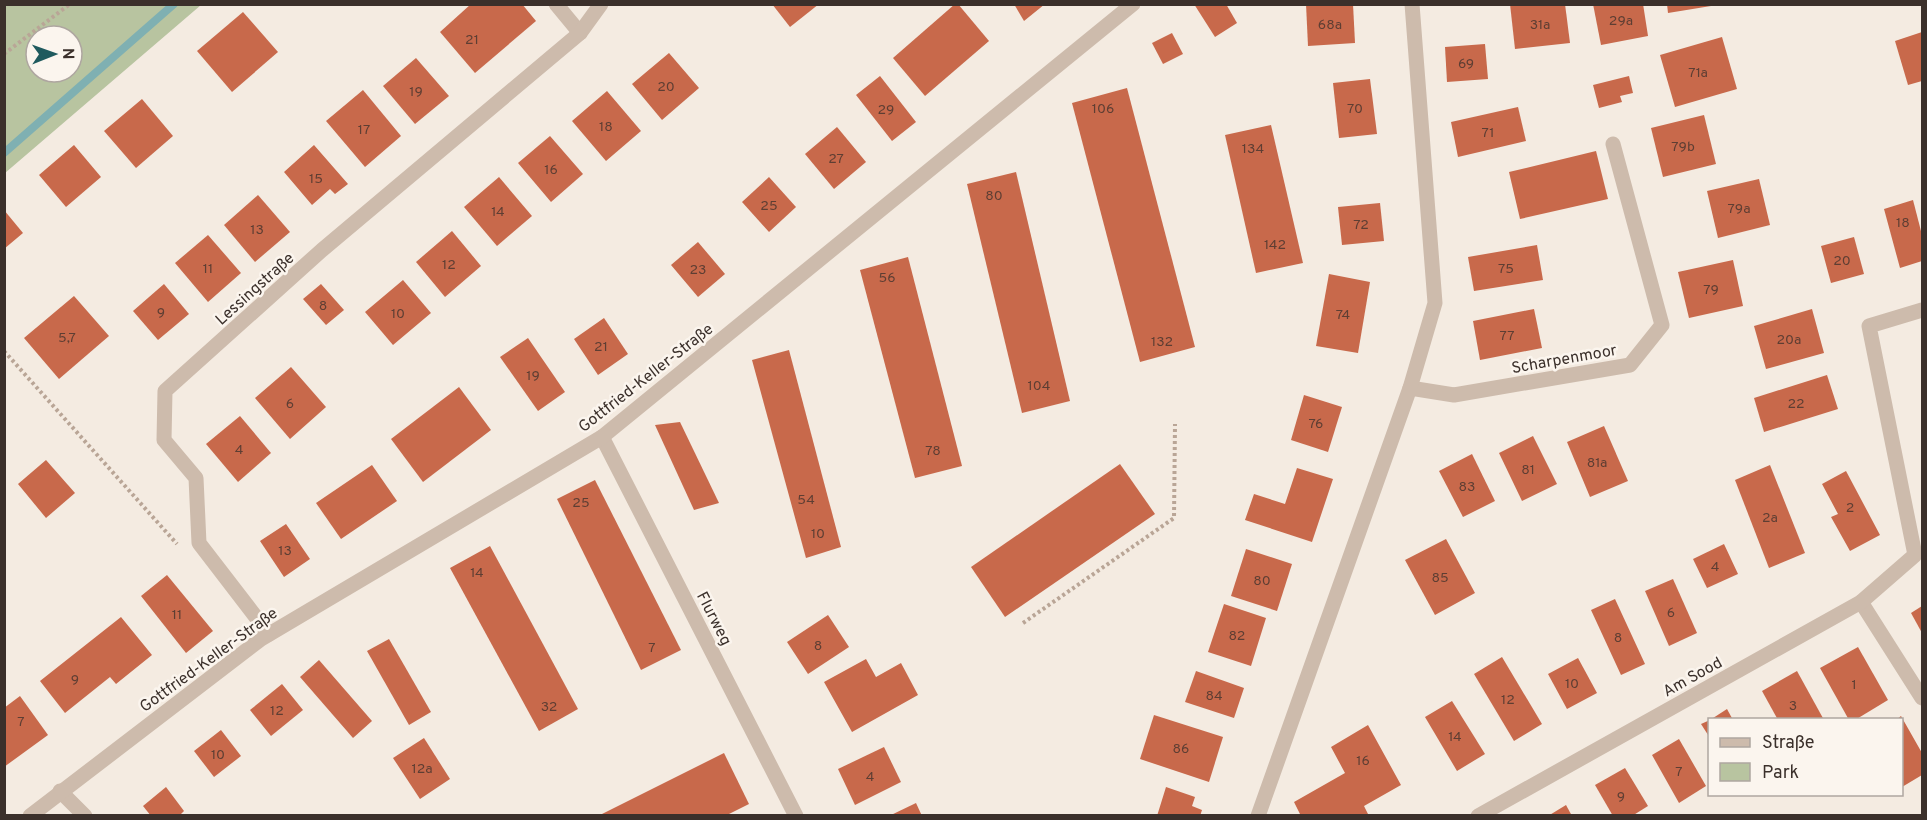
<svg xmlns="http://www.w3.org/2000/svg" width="1927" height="820" font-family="Overpass,sans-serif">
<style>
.green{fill:#b8c4a0;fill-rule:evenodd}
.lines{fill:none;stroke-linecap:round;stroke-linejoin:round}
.stream{stroke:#7fb0b2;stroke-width:8}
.building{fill:#c8694b}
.path{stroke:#b9a596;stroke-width:4;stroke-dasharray:3 3;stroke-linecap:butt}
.minor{stroke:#cdbbac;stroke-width:15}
.labels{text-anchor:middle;stroke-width:5;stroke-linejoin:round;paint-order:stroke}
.number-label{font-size:14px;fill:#5e3e33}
.street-label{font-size:16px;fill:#3b302b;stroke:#fbf5ee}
</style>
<rect width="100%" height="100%" fill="#f4ebe1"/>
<path class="green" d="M5 4H201V5L5 173ZM36 36H72V72H36Z"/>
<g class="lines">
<polyline class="stream" points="4,153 174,4"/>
</g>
<g class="building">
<polygon points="471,4 522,4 536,21 475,73 440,32"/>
<polygon points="772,4 819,4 790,27"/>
<polygon points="955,4 958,4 989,41 925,96 893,58"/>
<polygon points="1014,4 1045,4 1024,21"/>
<polygon points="1194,4 1226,4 1237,23 1215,37"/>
<polygon points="1306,4 1353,4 1355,43 1308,46"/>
<polygon points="1510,4 1565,4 1570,43 1515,49"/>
<polygon points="1593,4 1643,4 1648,36 1601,45"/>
<polygon points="1667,4 1711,4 1711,6 1668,13"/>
<polygon points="243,12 278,52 232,92 197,51"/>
<polygon points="1922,32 1922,81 1908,85 1895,41"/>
<polygon points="1172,33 1183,54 1163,64 1152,43"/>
<polygon points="1722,37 1737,89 1675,107 1660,55"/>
<polygon points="1485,44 1488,79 1447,82 1445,47"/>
<polygon points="669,53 699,88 662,120 632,84"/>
<polygon points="416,58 449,96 415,124 383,86"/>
<polygon points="880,76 916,122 892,141 856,95"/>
<polygon points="1629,76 1633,93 1620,96 1622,102 1599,108 1593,85"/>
<polygon points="1370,79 1377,134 1339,138 1333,83"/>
<polygon points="1127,88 1195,347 1140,362 1072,103"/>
<polygon points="363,90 401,136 365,167 326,121"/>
<polygon points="607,91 641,131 606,161 572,121"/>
<polygon points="142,99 173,136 136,168 104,131"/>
<polygon points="1518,107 1526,141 1458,157 1451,122"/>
<polygon points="1704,115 1716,164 1663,177 1651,128"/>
<polygon points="1271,125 1303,263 1256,273 1225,135"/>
<polygon points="837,127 866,162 834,189 805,154"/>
<polygon points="550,136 583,174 551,202 518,163"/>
<polygon points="74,145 101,177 66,207 39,175"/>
<polygon points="314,145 348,184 335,194 330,189 312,205 284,172"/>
<polygon points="1596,151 1608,199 1520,219 1509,172"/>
<polygon points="1016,172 1070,401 1022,413 967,184"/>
<polygon points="499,177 532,216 497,246 464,207"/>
<polygon points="769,177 796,207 769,232 742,202"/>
<polygon points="1759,179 1770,225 1718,238 1707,191"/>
<polygon points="258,195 290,232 255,262 224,225"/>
<polygon points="1913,200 1922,235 1922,261 1900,268 1884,209"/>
<polygon points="1380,203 1384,241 1342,245 1338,207"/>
<polygon points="4,210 23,233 4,249"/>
<polygon points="452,231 481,266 445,297 416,262"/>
<polygon points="208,235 241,273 208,302 175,263"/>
<polygon points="1854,237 1864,274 1831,283 1821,246"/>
<polygon points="698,242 725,274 698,297 671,265"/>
<polygon points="1537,245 1543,280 1474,291 1468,257"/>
<polygon points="908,257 962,466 915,478 860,270"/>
<polygon points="1733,260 1743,306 1689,318 1678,272"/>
<polygon points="1329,274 1370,282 1358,353 1316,346"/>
<polygon points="403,280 431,313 393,345 365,312"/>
<polygon points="164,284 189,314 158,340 133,311"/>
<polygon points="321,284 344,310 326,325 303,299"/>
<polygon points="74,296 109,336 59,379 24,338"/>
<polygon points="1534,309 1542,348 1480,360 1473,321"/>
<polygon points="1812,309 1824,353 1766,369 1754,326"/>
<polygon points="604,318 628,354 598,375 574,339"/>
<polygon points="528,338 565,392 538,411 500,357"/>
<polygon points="789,350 841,547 806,558 752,360"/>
<polygon points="291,367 326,407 290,439 255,398"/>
<polygon points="1827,375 1838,409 1764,432 1754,398"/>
<polygon points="459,387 491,430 423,482 391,439"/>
<polygon points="1304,395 1342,407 1328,452 1291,440"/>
<polygon points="240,416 271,453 238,482 206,444"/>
<polygon points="680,422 719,503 694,510 655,425"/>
<polygon points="1604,426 1628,481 1590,497 1567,442"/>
<polygon points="1533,436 1557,484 1522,501 1499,453"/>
<polygon points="1472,454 1495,501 1463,517 1439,471"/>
<polygon points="46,460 75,493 46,518 18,484"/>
<polygon points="1120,464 1155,514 1005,617 971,567"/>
<polygon points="372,465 397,501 341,539 316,503"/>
<polygon points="1770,465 1805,553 1769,568 1735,480"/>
<polygon points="1297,468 1333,479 1312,542 1245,520 1254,494 1285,504"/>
<polygon points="1846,471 1880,535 1850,551 1831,517 1838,514 1822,484"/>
<polygon points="595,480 681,650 641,670 557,499"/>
<polygon points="286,524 310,559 284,577 260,541"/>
<polygon points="1446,539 1475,593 1435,615 1405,560"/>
<polygon points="1724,544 1738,574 1707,588 1693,559"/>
<polygon points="490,546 578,709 539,731 450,568"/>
<polygon points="1246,549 1292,564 1277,611 1231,596"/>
<polygon points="167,575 213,631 186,653 141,596"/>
<polygon points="1673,579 1697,633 1669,646 1645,591"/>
<polygon points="1615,599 1645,664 1621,675 1591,610"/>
<polygon points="1224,604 1266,618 1251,666 1208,652"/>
<polygon points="1922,606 1922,633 1911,613"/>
<polygon points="828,615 849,647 808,674 787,642"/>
<polygon points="121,617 152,655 116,684 110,677 65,713 40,681"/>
<polygon points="389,639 431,712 409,725 367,651"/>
<polygon points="1858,647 1888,700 1855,720 1849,720 1820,668"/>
<polygon points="1502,657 1542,724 1514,741 1474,674"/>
<polygon points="1578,658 1597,693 1567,709 1548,674"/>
<polygon points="866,659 876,677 901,663 918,695 852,732 824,682"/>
<polygon points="319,660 372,721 353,738 300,677"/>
<polygon points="1196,671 1244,688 1234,718 1185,702"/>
<polygon points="1797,671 1824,720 1778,720 1762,691"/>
<polygon points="282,684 303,710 271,736 250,710"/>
<polygon points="20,696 48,735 4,767 4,708"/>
<polygon points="1452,701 1485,754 1457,771 1425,717"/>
<polygon points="1727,709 1733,720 1710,720"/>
<polygon points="1154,715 1223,737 1209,782 1140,759"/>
<polygon points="1901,716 1922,753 1922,775 1902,787 1902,720 1896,720"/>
<polygon points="1710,720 1710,738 1701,724"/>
<polygon points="1368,725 1401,785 1364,806 1369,816 1301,816 1294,802 1345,773 1331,747"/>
<polygon points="221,730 241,756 214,777 194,751"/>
<polygon points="424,738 450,779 420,799 393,758"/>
<polygon points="1679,739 1706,786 1679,803 1652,755"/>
<polygon points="884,747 901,782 855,805 838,769"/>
<polygon points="724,753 749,804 725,816 598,816"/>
<polygon points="1625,768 1648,806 1632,816 1613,816 1595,785"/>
<polygon points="166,787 184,811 179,816 151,816 143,806"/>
<polygon points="1166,787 1195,797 1192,806 1202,810 1200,816 1157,816"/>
<polygon points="916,803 922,816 889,816"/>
<polygon points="1566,805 1572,816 1548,816"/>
</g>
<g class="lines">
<g class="path">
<polyline points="4,54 70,4"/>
<polyline points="4,351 177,544"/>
<polyline points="1023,623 1174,518 1175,424"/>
</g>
<g class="minor">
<polyline points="556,4 580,33"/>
<polyline points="1410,388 1454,395 1630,365 1662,325 1613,144"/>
<polyline points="602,437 796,816"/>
<polyline points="1861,602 1922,698"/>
<polyline points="269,634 199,543 196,478 164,440 165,391 322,250 580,33 601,4"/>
<polyline points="60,791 85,816"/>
<polyline points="30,816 261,639 602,437 1133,4"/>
<polyline points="1258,816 1410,388 1435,303 1412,4"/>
<polyline points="1478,816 1861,602 1915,555 1869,326 1922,310"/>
</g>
</g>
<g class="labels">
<g class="number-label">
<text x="1621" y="25">29a</text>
<text x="1330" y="29">68a</text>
<text x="1540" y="29">31a</text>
<text x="472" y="44">21</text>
<text x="1466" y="68">69</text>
<text x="1698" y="77">71a</text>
<text x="666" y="91">20</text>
<text x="416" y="96">19</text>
<text x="1103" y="113">106</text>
<text x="1355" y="113">70</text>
<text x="886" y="114">29</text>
<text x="606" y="131">18</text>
<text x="364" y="134">17</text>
<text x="1488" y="137">71</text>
<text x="1683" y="151">79b</text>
<text x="1253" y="153">134</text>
<text x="836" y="163">27</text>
<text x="551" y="174">16</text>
<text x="316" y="183">15</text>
<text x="994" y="200">80</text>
<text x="769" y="210">25</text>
<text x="1739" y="213">79a</text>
<text x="498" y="216">14</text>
<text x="1903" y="227">18</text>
<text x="1361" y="229">72</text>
<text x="257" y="234">13</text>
<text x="1275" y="249">142</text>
<text x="1842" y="265">20</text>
<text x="449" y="269">12</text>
<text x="208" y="273">11</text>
<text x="1506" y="273">75</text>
<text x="698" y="274">23</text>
<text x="887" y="282">56</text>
<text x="1711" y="294">79</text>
<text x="323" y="310">8</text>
<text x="161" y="317">9</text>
<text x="398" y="318">10</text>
<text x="1343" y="319">74</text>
<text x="1507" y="340">77</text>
<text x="67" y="342">5,7</text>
<text x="1789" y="344">20a</text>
<text x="1162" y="346">132</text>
<text x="601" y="351">21</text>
<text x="533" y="380">19</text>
<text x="1039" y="390">104</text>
<text x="290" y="408">6</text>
<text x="1796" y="408">22</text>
<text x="1316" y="428">76</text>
<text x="239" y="454">4</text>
<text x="933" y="455">78</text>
<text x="1597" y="467">81a</text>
<text x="1528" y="474">81</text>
<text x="1467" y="491">83</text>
<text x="806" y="504">54</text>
<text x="581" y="507">25</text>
<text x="1850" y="512">2</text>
<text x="1770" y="522">2a</text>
<text x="818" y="538">10</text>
<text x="285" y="555">13</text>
<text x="1715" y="571">4</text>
<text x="477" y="577">14</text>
<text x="1440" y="582">85</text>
<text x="1262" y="585">80</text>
<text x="1671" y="617">6</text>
<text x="177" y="619">11</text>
<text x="1237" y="640">82</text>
<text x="1618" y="642">8</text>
<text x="818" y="650">8</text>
<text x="652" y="652">7</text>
<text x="75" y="684">9</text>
<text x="1572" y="688">10</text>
<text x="1854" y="689">1</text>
<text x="1214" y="700">84</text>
<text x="1508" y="704">12</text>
<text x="1793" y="710">3</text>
<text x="549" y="711">32</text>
<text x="277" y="715">12</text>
<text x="21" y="726">7</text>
<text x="1455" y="741">14</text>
<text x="1181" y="753">86</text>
<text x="218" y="759">10</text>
<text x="1363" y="765">16</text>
<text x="422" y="773">12a</text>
<text x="1679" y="776">7</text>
<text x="870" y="781">4</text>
<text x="1621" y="801">9</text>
</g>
<g class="street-label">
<text transform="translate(254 288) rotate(-42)" y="6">Lessingstraße</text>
<text transform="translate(1564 358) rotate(-10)" y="6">Scharpenmoor</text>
<text transform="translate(645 377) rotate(-38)" y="6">Gottfried-Keller-Straße</text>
<text transform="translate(715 618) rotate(63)" y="6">Flurweg</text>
<text transform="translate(208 659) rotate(-36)" y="6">Gottfried-Keller-Straße</text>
<text transform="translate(1692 676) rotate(-29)" y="6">Am Sood</text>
</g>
</g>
<rect width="1927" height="820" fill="none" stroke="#3b302b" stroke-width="12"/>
<rect x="1708" y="718" width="195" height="78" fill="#fbf5ee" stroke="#aea6a0" stroke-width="1.5"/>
<rect x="1720" y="738" width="30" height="9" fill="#cdbbac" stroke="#aea6a0" stroke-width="1.5"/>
<text x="1762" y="748" font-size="18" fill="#3b302b">Straße</text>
<rect x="1720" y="763" width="30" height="18" fill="#b8c4a0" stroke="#aea6a0" stroke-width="1.5"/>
<text x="1762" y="778" font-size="18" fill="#3b302b">Park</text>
<g transform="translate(54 54) rotate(89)"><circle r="28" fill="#fbf5ee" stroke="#aea6a0" stroke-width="1.5"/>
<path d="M0-4.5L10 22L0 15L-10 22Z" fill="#1f5a5e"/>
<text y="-9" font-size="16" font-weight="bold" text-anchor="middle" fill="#3b302b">N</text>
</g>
</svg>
